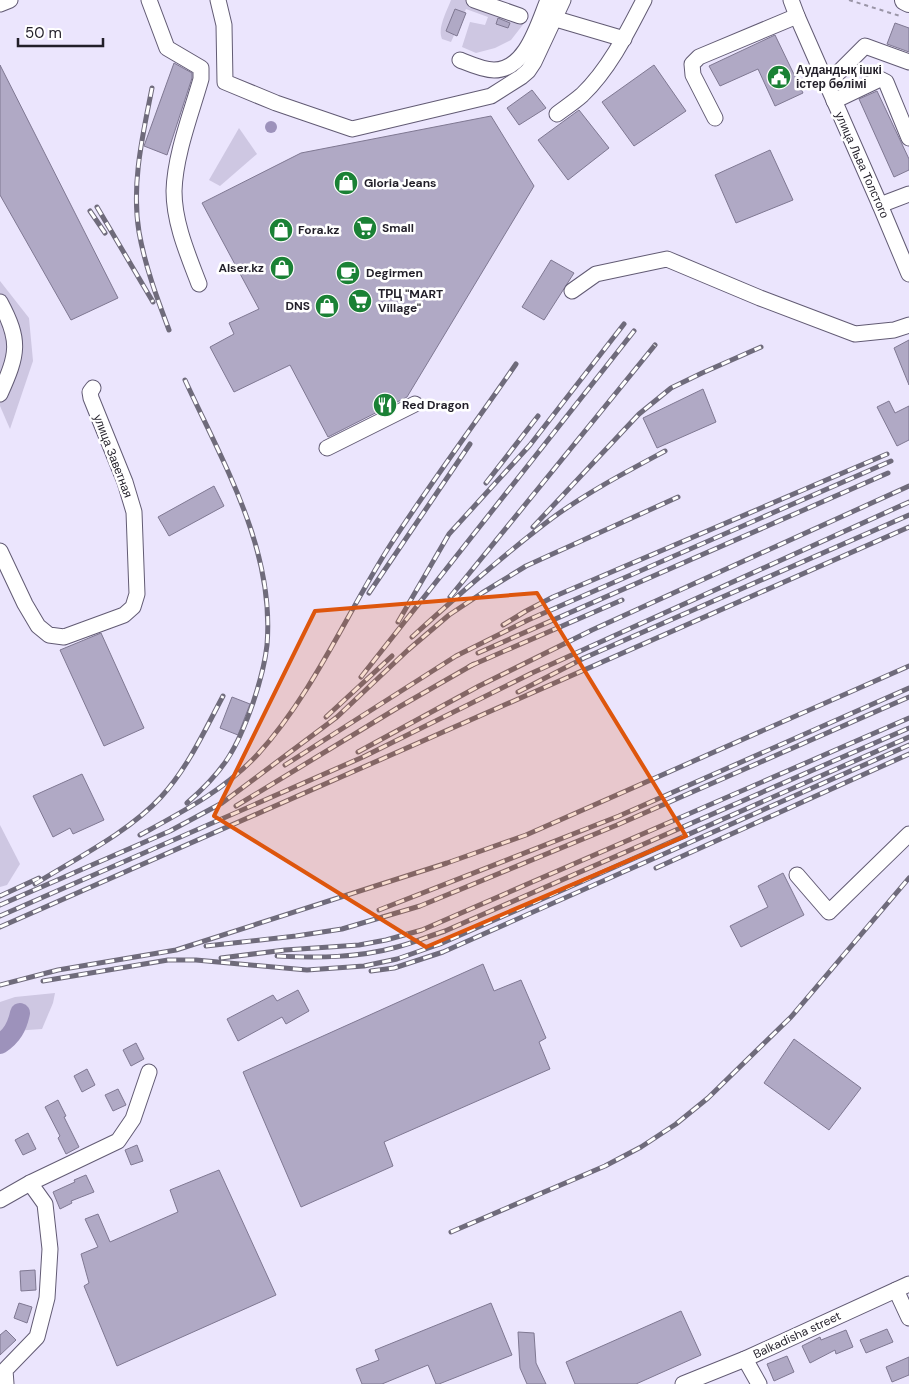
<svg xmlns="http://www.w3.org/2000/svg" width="909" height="1384" font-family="'DM Sans',sans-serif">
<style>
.green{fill:#cec7e2}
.water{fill:#9d92bb}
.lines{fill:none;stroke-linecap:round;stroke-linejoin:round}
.river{stroke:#9d92bb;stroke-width:20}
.building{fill:#b0a9c5;stroke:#7f7892}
.minor-casing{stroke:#625b74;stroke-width:17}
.major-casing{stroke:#625b74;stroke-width:22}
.path{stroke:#9a95a7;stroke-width:2;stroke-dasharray:4 4;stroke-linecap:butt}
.minor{stroke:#fff;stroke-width:15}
.major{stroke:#fff;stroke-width:20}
.rail-casing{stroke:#6f6b7b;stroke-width:5}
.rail{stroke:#fff;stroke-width:3;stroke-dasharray:9;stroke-linecap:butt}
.marked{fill:#de560d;fill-opacity:0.2;stroke:#de560d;stroke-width:4;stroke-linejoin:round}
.labels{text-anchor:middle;stroke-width:5;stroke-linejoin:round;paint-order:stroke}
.poi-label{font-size:12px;font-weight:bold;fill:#221f29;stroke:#fff;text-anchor:start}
.street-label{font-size:12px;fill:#221f29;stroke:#fff}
</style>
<rect width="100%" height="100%" fill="#ebe5fd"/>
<g class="green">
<path d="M451 0H466L525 22 511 40 495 48 476 53 462 47 470 22 485 25 488 17 466 9 451 42 442 39C437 28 447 11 451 0Z"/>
<polygon points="239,128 257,154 220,186 209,180"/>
<polygon points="0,281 29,318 33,361 10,429 0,406"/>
<polygon points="0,825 20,864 7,885 0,887"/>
<polygon points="55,993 53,1003 42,1029 0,1032 0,1002 15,997"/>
</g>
<circle class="water" cx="271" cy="127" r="6"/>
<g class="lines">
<path class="river" d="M0 1044C12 1036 17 1027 20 1013"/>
</g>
<g class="building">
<polygon points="455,9 466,13 457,36 446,31"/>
<polygon points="498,18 510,23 508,28 496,24"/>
<polygon points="895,23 909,28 909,52 887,44"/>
<polygon points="775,35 803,93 775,106 758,69 720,86 709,66"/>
<polygon points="174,63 192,73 192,78 167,155 144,146"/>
<polygon points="0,65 118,298 71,320 0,195"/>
<polygon points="654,65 686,111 634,146 602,102"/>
<polygon points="532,90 546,108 519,125 507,108"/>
<polygon points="877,91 909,159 909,170 894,177 859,99"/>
<polygon points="579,110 609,148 568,180 538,140"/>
<polygon points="491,116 534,186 407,397 328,437 290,365 234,392 210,347 234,334 229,323 259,309 202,203 301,153"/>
<polygon points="770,150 793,200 736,223 715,175"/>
<polygon points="551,260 574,273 544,320 522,307"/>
<polygon points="909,340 909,385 894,348"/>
<polygon points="703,389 716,422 657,448 643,418"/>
<polygon points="889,401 895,413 909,406 909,440 897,446 877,407"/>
<polygon points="214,486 224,506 169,536 158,517"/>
<polygon points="101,633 144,728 104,746 60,650"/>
<polygon points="232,697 250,704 238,735 220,728"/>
<polygon points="82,774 104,820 73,834 70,828 53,837 33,796"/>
<polygon points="783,873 804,915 741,947 730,926 768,907 758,886"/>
<polygon points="483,964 494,991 521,980 546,1038 539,1042 550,1069 384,1142 393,1166 301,1207 243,1072"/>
<polygon points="298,990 309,1011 286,1024 282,1017 238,1041 227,1019 273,995 277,1001"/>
<polygon points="794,1039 861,1088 829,1130 764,1083"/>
<polygon points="136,1043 144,1059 131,1066 123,1050"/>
<polygon points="87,1069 95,1085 82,1092 74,1076"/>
<polygon points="118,1089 126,1105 113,1111 105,1095"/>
<polygon points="58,1100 66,1116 64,1117 79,1147 66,1154 58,1138 60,1136 45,1107"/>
<polygon points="28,1133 36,1149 23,1155 15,1140"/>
<polygon points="137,1145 143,1161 131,1165 125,1150"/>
<polygon points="219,1170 276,1295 117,1366 84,1286 89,1283 81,1254 98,1247 85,1219 98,1214 110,1242 178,1212 170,1190"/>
<polygon points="86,1175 94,1192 71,1201 72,1203 60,1209 53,1192 75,1182 74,1180"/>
<polygon points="35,1270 36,1290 21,1291 20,1271"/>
<polygon points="19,1303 32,1307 27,1323 14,1318"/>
<polygon points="491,1303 512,1355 439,1384 436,1384 428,1365 382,1384 362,1384 356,1369 379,1360 375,1350"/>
<polygon points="681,1311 701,1355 636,1384 575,1384 566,1362"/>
<polygon points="887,1329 893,1342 866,1353 860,1340"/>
<polygon points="6,1330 16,1340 0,1355 0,1335"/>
<polygon points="846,1330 853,1347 836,1354 835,1350 810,1363 802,1346 820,1337 821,1340"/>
<polygon points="518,1332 534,1333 536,1363 546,1384 527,1384 520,1368"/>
<polygon points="787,1356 794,1372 774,1381 767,1364"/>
<polygon points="909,1357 909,1375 892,1382 886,1367"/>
</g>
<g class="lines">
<g class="minor-casing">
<g id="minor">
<path d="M149 0 167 48 201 68V79C191 114 175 155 174 191 174 223 188 255 199 284"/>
<polyline points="218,0 224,25 225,82 276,103 352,129 491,96 521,77 528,71 534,62 563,0"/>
<polyline points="474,0 520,16"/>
<polyline points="791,0 797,16 880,205 909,274"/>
<polyline points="0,4 10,0"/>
<polyline points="546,16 624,39"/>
<path d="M460 60C470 64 483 70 494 70 526 70 538 24 548 0"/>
<polyline points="827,84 865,46 909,62"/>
<polyline points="834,101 880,79 886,82 909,138"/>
<path d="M557 114C565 108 574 102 582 95 609 69 627 33 644 0"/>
<polyline points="715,118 693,75 692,64 699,57 797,16"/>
<polyline points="880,205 909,194"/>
<polyline points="572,291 596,274 667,259 760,298 855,334 894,330 909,325"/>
<path d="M0 302C21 341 18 354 0 394"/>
<polyline points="327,448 415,404"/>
<polyline points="0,551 25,604 38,626 49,635 64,637 124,615 133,607 137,594 134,512 125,482 91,398 90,392 93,388"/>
<polyline points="797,875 829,912 909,834"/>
<polyline points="0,1200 30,1183 118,1141 133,1119 149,1072"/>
<polyline points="896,1290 909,1318"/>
<polyline points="745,1359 759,1384"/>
<polyline points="6,1384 5,1370 37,1337 47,1298 50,1249 45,1204 30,1183"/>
<polyline points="683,1384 745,1359 909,1284"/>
</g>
</g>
<g class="major-casing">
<polyline id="major" points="905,0 909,2"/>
</g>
<polyline class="path" points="849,0 900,16"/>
<use href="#minor" class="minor"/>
<use href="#major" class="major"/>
<g class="rail-casing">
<g id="rail">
<path d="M152 88C143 134 131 184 139 232 145 266 157 298 169 330"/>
<polyline points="97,207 153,302"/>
<polyline points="90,211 105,233"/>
<path d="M185 380C223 463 275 550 267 645 265 664 259 685 253 703 237 749 224 771 187 803"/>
<polyline points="486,483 538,416"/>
<polyline points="533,527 639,414 671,388 702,373 761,347"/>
<polyline points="369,593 470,444"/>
<polyline points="450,597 655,345"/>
<polyline points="398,622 449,534 530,445 624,324"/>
<polyline points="503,625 526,611 553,597 887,454"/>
<path d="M412 637C457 596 502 556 551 519 586 493 626 472 665 451"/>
<polyline points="478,653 888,473"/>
<polyline points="470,666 622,600"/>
<polyline points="361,677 634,331"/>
<polyline points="518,692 584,658 909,515"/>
<polyline points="326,717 392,656"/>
<polyline points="358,752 479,686 592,630 909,486"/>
<polyline points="285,765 456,656 528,620 891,461"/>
<polyline points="236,806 399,707 474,664"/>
<path d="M140 835C182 812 225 790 258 754 312 695 346 615 389 547 429 485 474 425 516 364"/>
<polyline points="656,868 909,754"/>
<path d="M35 884C75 859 129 832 161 797 187 769 205 730 223 696"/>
<polyline points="0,896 39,878"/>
<polyline points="0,905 170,831 222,803 337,717 408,650 449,615 482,593 526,566 678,497"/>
<polyline points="379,910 619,816 909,688"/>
<polyline points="0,916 363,757 532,673 909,502"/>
<polyline points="0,927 909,527"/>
<polyline points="206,946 296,936 342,929 420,906 617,825 909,697"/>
<path d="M277 956C317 958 358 958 397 947 413 943 429 936 445 931L909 728"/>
<polyline points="221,958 285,950 359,945 386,940 422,930 909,718"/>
<polyline points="371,971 394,968 443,952 909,745"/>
<polyline points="43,981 168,960 196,960 307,970 364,966 397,959 440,944 909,737"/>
<polyline points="0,985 58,970 176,950 447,863 526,835 909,666"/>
<polyline points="451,1232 605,1166 641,1147 676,1124 708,1098 791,1017 909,878"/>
</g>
</g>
<use href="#rail" class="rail"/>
</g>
<path class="marked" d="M537 593 686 836 426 947 214 816 315 611Z"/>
<defs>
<g id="civic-disc" transform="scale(1.25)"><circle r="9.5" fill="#1a8135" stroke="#fff"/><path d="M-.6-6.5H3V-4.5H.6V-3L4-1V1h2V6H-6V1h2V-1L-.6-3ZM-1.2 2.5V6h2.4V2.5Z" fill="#fff"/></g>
<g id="shop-disc" transform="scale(1.25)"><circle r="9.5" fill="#1a8135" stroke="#fff"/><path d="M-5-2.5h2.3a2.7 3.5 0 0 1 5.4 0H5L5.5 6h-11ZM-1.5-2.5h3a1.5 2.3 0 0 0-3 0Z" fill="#fff"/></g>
<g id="supermarket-disc" transform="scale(1.25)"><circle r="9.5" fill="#1a8135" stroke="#fff"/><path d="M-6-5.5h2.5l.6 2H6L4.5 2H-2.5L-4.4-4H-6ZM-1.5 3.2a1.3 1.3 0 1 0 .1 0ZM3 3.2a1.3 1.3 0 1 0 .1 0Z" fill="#fff"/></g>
<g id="cafe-disc" transform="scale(1.25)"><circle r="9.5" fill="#1a8135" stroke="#fff"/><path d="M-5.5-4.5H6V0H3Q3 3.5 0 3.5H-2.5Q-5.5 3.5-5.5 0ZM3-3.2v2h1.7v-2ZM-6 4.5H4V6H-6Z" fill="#fff"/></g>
<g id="restaurant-disc" transform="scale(1.25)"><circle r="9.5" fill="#1a8135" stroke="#fff"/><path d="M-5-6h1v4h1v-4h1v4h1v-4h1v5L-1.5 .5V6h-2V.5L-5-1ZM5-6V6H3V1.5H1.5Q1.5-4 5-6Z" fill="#fff"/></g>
</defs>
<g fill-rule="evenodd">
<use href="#civic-disc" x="779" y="77"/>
<use href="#shop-disc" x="346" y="183"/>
<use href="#supermarket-disc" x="365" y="228"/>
<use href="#shop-disc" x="281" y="230"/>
<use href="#shop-disc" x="282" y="268"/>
<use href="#cafe-disc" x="348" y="273"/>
<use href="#supermarket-disc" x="360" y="301"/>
<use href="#shop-disc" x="327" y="306"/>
<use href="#restaurant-disc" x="385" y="405"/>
</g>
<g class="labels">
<g class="poi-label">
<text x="796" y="74">Аудандық ішкі<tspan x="796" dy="14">істер бөлімі</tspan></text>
<text x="364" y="187">Gloria Jeans</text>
<text x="382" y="232">Small</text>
<text x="298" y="234">Fora.kz</text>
<text x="264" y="272" text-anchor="end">Alser.kz</text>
<text x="366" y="277">Degirmen</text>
<text x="378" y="298">ТРЦ "MART<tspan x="378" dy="14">Village"</tspan></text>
<text x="310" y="310" text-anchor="end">DNS</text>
<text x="402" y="409">Red Dragon</text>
</g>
<g class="street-label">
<text transform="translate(862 165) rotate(66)" y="4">улица Льва Толстого</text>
<text transform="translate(113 456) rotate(69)" y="4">улица Заветная</text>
<text transform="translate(797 1335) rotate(-25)" y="4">Balkadisha street</text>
</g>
</g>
<path d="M18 38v8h85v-8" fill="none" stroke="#221f29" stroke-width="2.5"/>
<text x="25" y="38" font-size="15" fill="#221f29" stroke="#ffffff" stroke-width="4" paint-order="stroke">50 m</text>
</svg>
